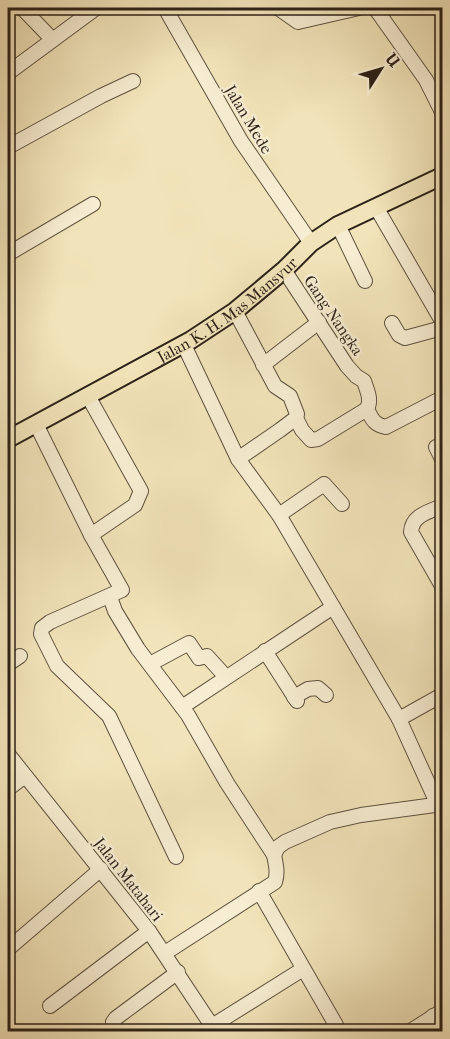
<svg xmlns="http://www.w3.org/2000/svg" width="450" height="1039" font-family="'IM FELL French Canon',serif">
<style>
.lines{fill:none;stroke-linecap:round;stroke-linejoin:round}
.minor-casing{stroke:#5e5240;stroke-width:16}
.major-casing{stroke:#2c2118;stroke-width:20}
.minor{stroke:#f7edd2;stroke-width:14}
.major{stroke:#f2e4ba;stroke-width:16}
.labels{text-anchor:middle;stroke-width:5;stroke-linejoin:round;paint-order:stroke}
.street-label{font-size:16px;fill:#2c2118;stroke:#f7edd2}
</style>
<rect width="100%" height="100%" fill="#f2e4ba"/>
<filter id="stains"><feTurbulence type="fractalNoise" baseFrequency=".00333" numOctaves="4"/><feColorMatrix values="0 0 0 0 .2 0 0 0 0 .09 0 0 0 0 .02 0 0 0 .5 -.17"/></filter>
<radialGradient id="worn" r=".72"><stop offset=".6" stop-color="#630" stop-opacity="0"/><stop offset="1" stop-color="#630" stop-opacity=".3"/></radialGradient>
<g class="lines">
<g class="minor-casing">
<g id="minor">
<polyline points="22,8 52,39"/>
<polyline points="165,8 241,141 311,243"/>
<polyline points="278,8 298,22 359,8"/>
<polyline points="375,8 426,80 442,112"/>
<polyline points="8,73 96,8"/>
<polyline points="8,147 101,96 133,81"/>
<polyline points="376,207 442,321"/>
<polyline points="338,225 365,281"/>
<polyline points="8,254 93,204"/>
<path d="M284 270 347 366 356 376 364 381C367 391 372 399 367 409"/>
<polyline points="235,311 275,386 290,396 297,414 296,418 280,430 238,459"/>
<polyline points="392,323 399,335 405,338 442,328"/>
<polyline points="184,345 238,459 279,515 399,719 438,805"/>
<polyline points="263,365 319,322"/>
<polyline points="88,396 141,491 135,505 91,535"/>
<path d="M296 418 302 430 311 440 318 439 367 409C372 419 374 425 386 427L442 398"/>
<polyline points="36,424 91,535 122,590 50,622 42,628 41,634 57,666 109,716 176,857"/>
<polyline points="436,447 442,459"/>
<path d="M442 506C429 512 412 515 411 532L442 586"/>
<polyline points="279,515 324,484 342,504"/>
<path d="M110 597 115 611 138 649 188 715 227 783 274 855C276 865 278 873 275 882L165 953"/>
<polyline points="265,651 297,701"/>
<polyline points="8,664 20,656"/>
<polyline points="150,664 189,643 199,658 207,656 226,677"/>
<polyline points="294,697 308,689 318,688 326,695"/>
<polyline points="182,707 333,607"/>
<polyline points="399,719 442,695"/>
<polyline points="8,754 149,931 216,1032"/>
<polyline points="8,789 25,776"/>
<polyline points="274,855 278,847 285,842 330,822 361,815 442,804"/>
<polyline points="259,891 336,1025"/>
<polyline points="8,949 101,869"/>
<polyline points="50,1006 149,931"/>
<polyline points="433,1016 442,1031"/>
<polyline points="212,1026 303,969"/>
<polyline points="117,1032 113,1022 116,1018 178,972"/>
<polyline points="409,1032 442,1011"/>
</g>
</g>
<g class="major-casing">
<g id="major">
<path id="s1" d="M8 439 191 340 235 311 284 270 311 243 338 225 442 176"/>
</g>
</g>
<use href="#minor" class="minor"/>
<use href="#major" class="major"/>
</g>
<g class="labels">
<g class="street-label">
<text transform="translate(249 119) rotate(59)" y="6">Jalan Mede</text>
<text dy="6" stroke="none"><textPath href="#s1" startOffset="255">Jalan K. H. Mas Mansyur</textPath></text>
<text transform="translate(334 315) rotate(56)" y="6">Gang Nangka</text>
<text transform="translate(129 879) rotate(52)" y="6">Jalan Matahari</text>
</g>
</g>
<rect width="450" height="1039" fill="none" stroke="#f2e4ba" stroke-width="30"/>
<rect x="9" y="9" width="432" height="1021" fill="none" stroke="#2c2118" stroke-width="3"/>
<rect x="15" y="15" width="420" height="1009" fill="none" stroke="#2c2118" stroke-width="1.5"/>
<g transform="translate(381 69) rotate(53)" stroke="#f7edd2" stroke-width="4.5" paint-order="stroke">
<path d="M0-4.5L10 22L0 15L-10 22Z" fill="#2c2118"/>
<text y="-9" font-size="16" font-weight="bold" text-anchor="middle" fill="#2c2118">U</text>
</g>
<rect width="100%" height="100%" filter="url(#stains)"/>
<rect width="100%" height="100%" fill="url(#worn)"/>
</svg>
